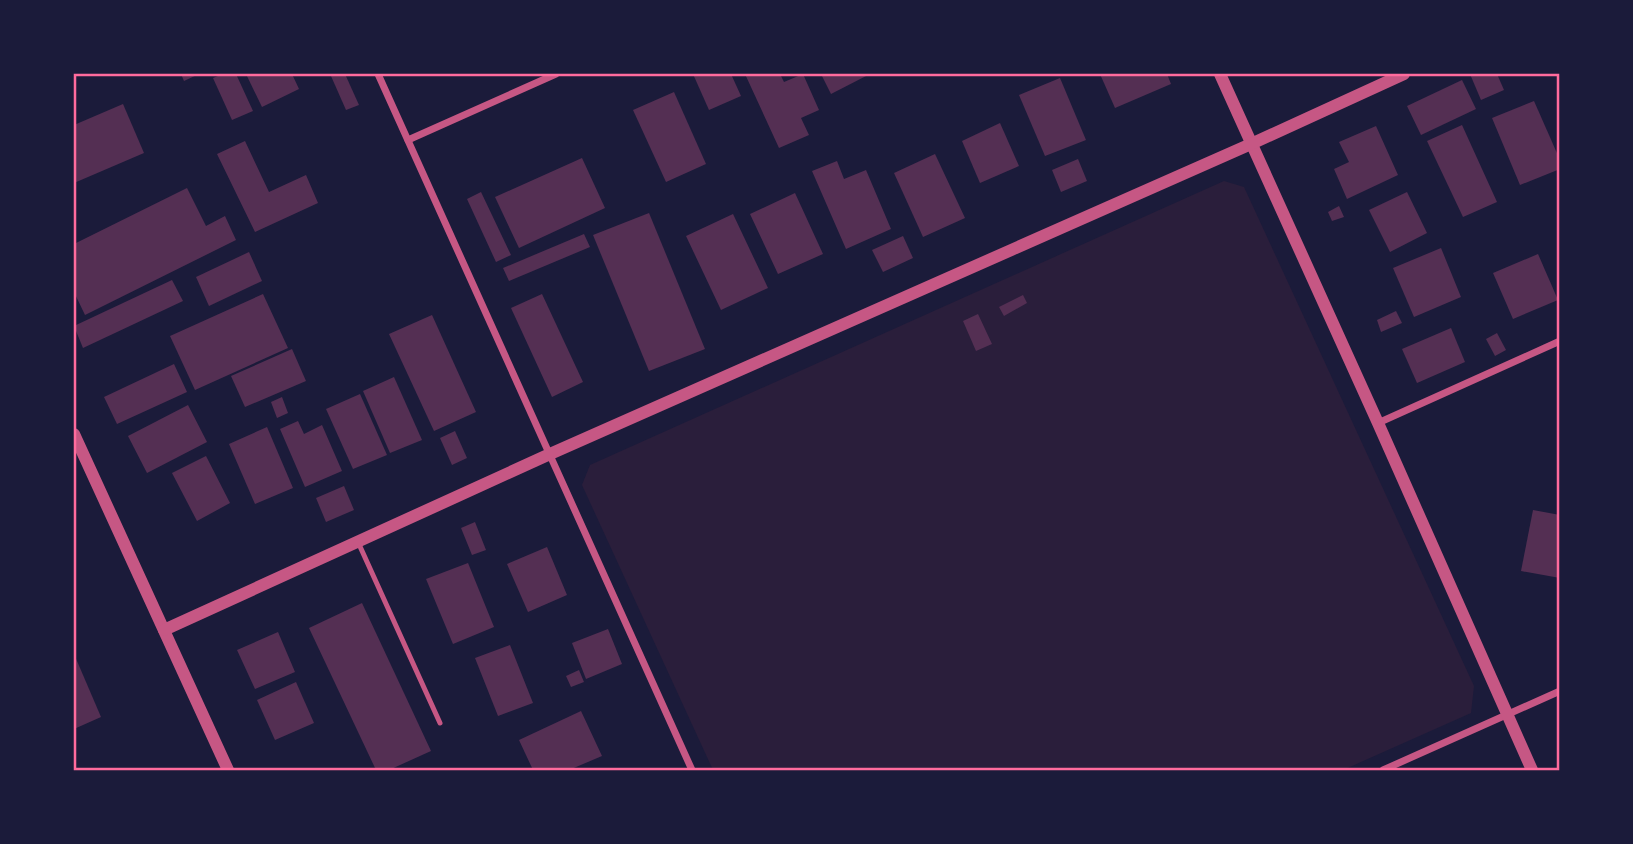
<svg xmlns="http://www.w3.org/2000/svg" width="1633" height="844" font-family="'PT Sans Narrow',sans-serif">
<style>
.green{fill:#2a1e3b}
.building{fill:#542f53}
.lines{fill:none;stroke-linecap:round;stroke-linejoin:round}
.service{stroke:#c65784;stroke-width:5}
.minor{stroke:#c65784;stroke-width:7}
.tertiary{stroke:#c65784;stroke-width:12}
.neatline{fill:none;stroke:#ff6b9d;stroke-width:2.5}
</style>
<rect width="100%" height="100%" fill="#1b1b3a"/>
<polygon class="green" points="1224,181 1244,187 1474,686 1471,713 1343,770 713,770 582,485 590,465"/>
<g class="building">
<polygon points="181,74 199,74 184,81"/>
<polygon points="223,74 236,74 253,111 232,120 213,78"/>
<polygon points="246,74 292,74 299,89 262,107"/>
<polygon points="338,74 345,74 359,105 346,110 331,76"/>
<polygon points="693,74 731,74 741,96 709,110"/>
<polygon points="745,74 780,74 784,82 803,74 819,110 801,118 809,135 779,148"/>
<polygon points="821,74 867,74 868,75 831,94"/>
<polygon points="1100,74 1167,74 1171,84 1115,108"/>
<polygon points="1470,74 1497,74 1504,90 1481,100"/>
<polygon points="1060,78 1086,140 1045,156 1019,95"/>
<polygon points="1462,80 1476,109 1421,135 1407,106"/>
<polygon points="674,92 706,164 666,182 633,110"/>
<polygon points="1534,101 1560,160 1560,169 1520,185 1492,118"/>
<polygon points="123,104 144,153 74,183 74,125"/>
<polygon points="1000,123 1019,166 980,183 962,141"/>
<polygon points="1462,125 1497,202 1463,217 1427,141"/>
<polygon points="1376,126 1398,175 1347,199 1334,169 1349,162 1339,142"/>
<polygon points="245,141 269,192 306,175 318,203 255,232 217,154"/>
<polygon points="935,154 965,218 923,237 894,173"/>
<polygon points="582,158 605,208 519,248 495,197"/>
<polygon points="1078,159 1087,181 1061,192 1052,170"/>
<polygon points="837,161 844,179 866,170 891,229 846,249 812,171"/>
<polygon points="187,188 206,226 225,216 236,240 85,315 74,292 74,244"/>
<polygon points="481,192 511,255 496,262 467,199"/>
<polygon points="1407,192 1427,233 1390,252 1369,210"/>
<polygon points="795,193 823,254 778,274 750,214"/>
<polygon points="1339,206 1344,217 1332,221 1328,212"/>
<polygon points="649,213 705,349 649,371 593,235"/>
<polygon points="733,214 768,288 721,310 686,236"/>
<polygon points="584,234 590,247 509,281 503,268"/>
<polygon points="903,236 913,258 883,272 872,250"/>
<polygon points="1441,248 1461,297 1414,317 1393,268"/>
<polygon points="249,252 262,281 209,306 196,277"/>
<polygon points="1538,254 1558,300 1513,319 1493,273"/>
<polygon points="172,280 183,301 83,348 74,326"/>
<polygon points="263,294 288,348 195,390 170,336"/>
<polygon points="542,294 583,382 552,397 511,308"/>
<polygon points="1023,295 1027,303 1004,316 999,307"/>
<polygon points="1396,311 1402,323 1381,332 1377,320"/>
<polygon points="978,314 992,344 976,351 963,321"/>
<polygon points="432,315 476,412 434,431 389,334"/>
<polygon points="1451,328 1465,362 1417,383 1402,349"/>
<polygon points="1497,333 1506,350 1495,356 1486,339"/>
<polygon points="292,349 306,381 245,407 231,376"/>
<polygon points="174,364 187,392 117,424 104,397"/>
<polygon points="394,377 422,440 390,453 363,391"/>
<polygon points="360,394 387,455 353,469 326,409"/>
<polygon points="282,397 288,413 277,418 271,402"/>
<polygon points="188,405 207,442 147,473 128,436"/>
<polygon points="298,421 304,434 322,425 342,471 305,487 280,429"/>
<polygon points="267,427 293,488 255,504 229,444"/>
<polygon points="455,431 467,458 452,465 440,438"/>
<polygon points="206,456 230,503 197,521 172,473"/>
<polygon points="344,486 354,510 326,522 316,498"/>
<polygon points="1533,510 1560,515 1560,578 1521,571"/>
<polygon points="475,522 486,550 472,555 461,528"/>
<polygon points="547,547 567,595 528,612 507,564"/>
<polygon points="468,563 494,627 453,644 426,579"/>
<polygon points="362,603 431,751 389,770 376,770 309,628"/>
<polygon points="608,629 622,664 586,679 572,643"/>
<polygon points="278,632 295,672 255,689 237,650"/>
<polygon points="510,645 533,703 498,716 475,658"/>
<polygon points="74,654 101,717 74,729"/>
<polygon points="579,670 584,682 571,687 566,676"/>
<polygon points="296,682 314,723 275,740 257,700"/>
<polygon points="581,711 602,756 569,770 533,770 519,740"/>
</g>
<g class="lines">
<polyline class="service" points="358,542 440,723"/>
<g class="minor">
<polyline points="378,74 692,770"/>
<polyline points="408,140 556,74"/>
<polyline points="1378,423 1560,341"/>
<polyline points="1383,770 1560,691"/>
</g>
<g class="tertiary">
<polyline points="1220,74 1378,423 1532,770"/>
<polyline points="74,434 228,770"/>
<polyline points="164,630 550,454 1251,144 1404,74"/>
</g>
</g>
<rect width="1633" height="844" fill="none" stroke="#1b1b3a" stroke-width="150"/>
<rect x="75" y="75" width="1483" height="694" class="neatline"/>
</svg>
